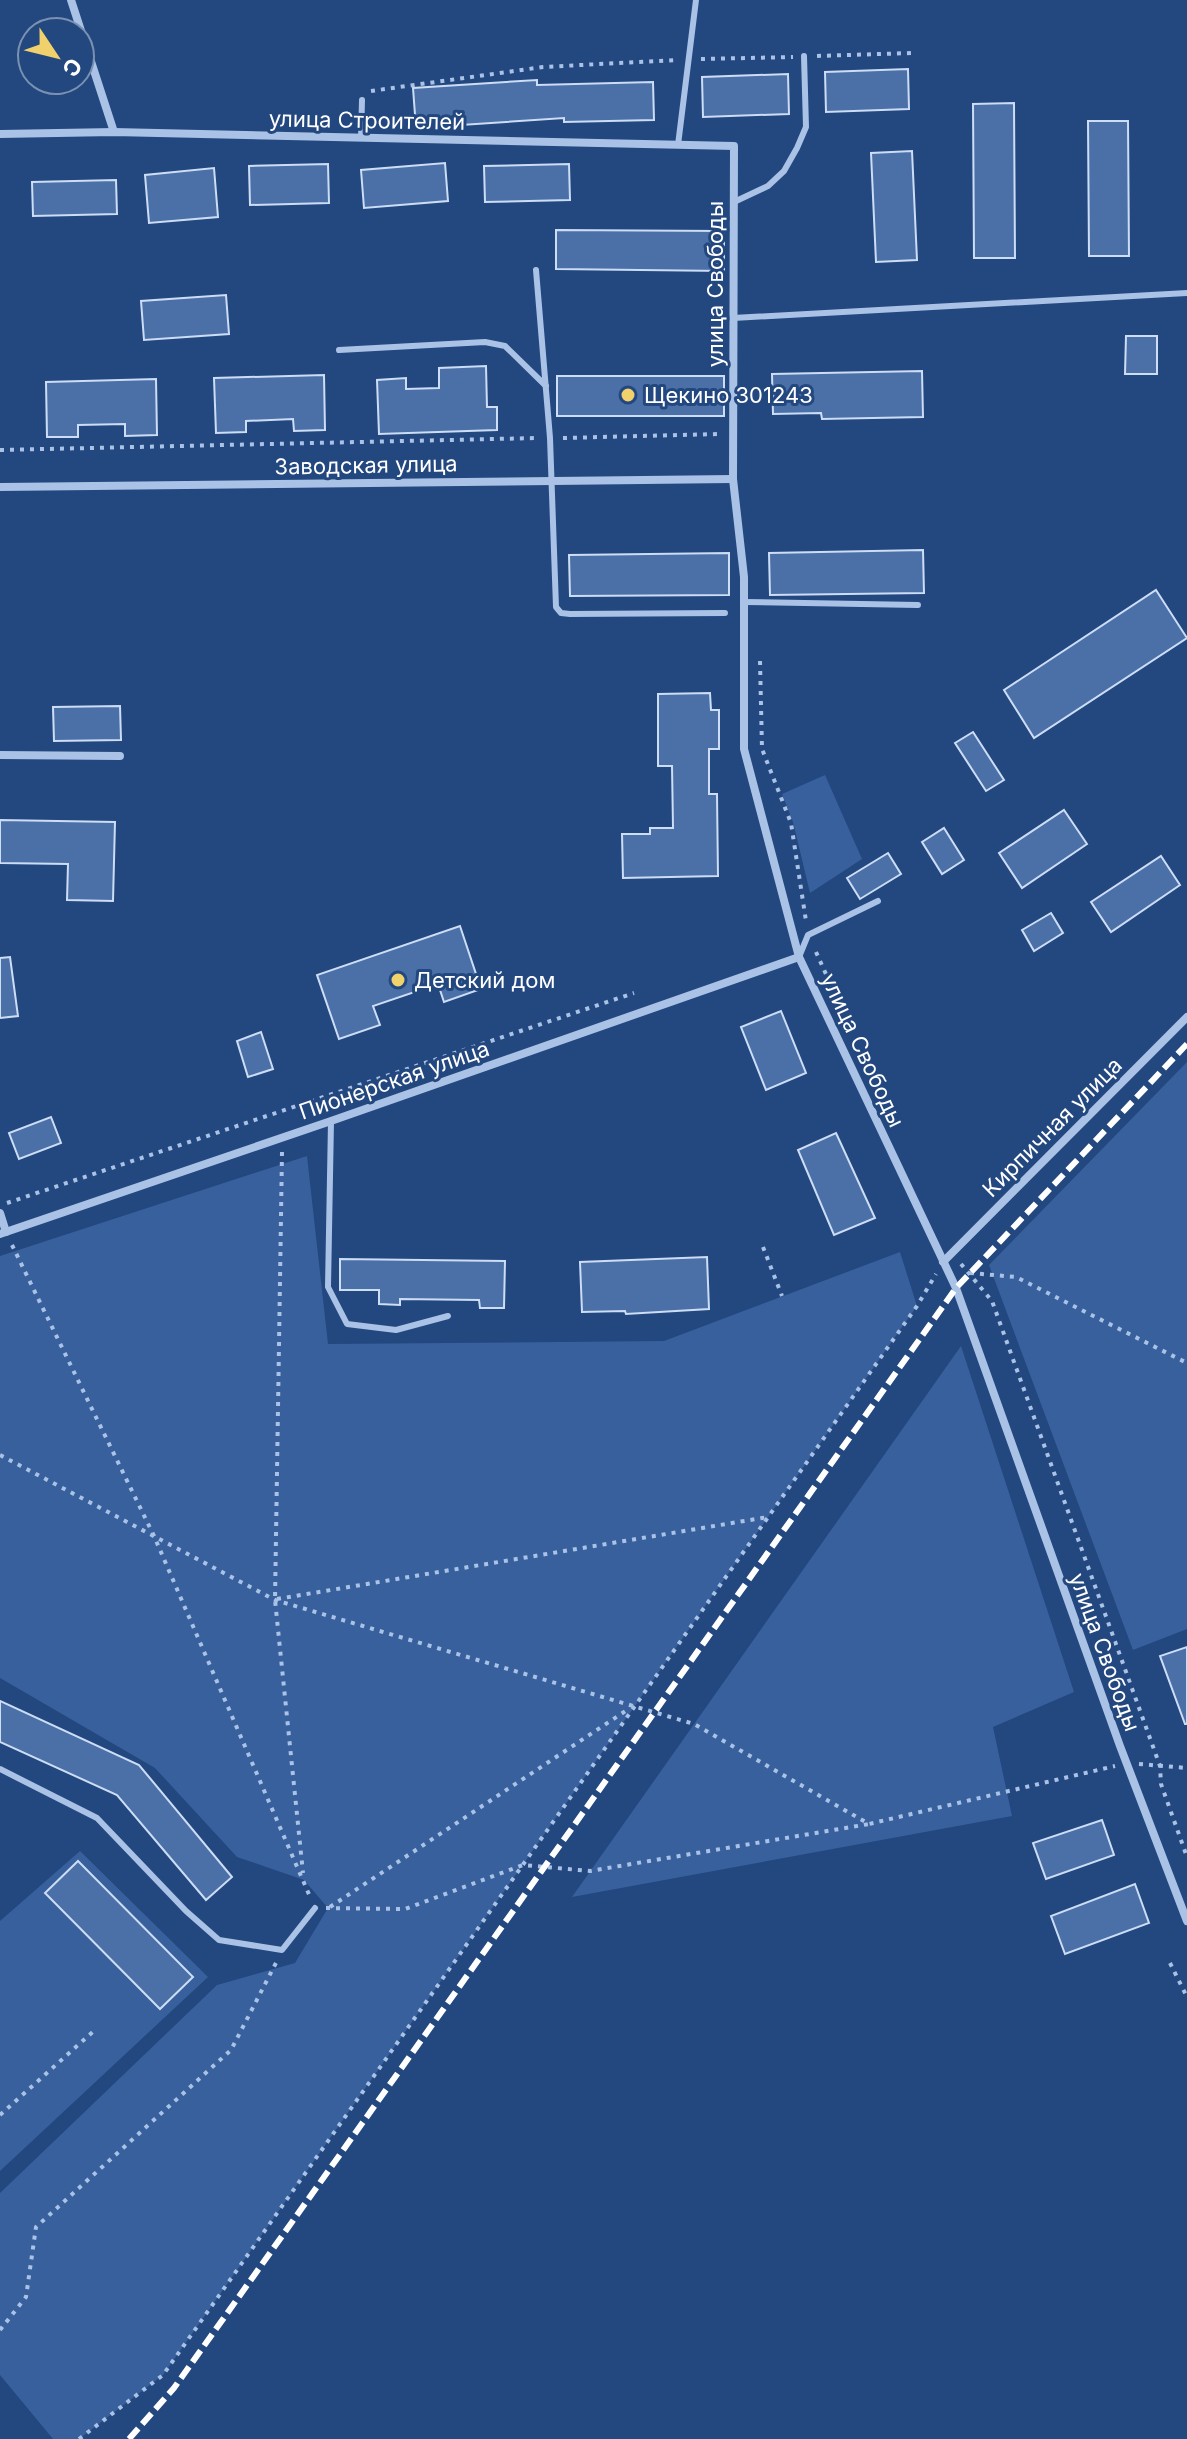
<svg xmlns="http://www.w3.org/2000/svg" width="1187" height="2439" font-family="Inter,sans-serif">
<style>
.green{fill:#37609d}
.building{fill:#4b70a8;stroke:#ccddf5;stroke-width:2}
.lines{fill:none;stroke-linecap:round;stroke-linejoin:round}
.path{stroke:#a9c2e6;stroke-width:4;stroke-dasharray:4 6;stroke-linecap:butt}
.lane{stroke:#a9c2e6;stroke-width:6}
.street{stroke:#a9c2e6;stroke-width:8}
.rail{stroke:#fff;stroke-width:6;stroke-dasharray:14 6;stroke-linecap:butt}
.poi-dot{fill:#f1d16c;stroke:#23477f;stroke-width:3}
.labels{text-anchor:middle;stroke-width:6;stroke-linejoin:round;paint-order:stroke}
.street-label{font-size:22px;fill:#fff;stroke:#23477f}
.poi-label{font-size:22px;fill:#fff;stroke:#23477f;text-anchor:start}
</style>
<rect width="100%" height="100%" fill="#23477f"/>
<g class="green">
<polygon points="825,775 862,859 810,893 793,822 782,794"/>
<polygon points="1187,1062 1187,1629 1133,1650 989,1265"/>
<polygon points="307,1156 328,1344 664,1341 900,1252 917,1306 163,2375 79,2439 53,2439 0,2375 0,2193 217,1985 295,1963 328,1908 304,1880 237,1857 155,1768 0,1678 0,1256"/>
<polygon points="961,1346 1074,1692 993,1727 1012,1816 572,1897"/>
<polygon points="80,1851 208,1977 0,2171 0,1921"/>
</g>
<g class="building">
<polygon points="908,69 909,109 826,112 825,72"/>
<polygon points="788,74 789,114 703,117 702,77"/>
<polygon points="537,80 537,85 653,82 654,120 564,122 564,118 416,128 413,88"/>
<polygon points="1014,103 1015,258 974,258 973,104"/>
<polygon points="1088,121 1128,121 1129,256 1089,256"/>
<polygon points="912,151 917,260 876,262 871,153"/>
<polygon points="445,163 448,201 364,208 361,170"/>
<polygon points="328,164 329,203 250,205 249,166"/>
<polygon points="569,164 570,200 485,202 484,166"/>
<polygon points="214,168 218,217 149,223 145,175"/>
<polygon points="116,180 117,214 33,216 32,182"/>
<polygon points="556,230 724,231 724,271 556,269"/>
<polygon points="226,295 229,334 144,340 141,301"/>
<polygon points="1126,336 1157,336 1157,374 1125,374"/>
<polygon points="486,366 487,407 497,407 497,430 379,434 377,380 406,378 406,389 439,388 439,368"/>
<polygon points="922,371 923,417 822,419 821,413 773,414 772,374"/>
<polygon points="324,375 325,430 294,431 293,419 246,421 246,432 216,433 214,378"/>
<rect x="557" y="376" width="167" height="40"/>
<polygon points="156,379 157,435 125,436 125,424 78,425 78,437 47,437 46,382"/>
<polygon points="923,550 924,593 770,595 769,553"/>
<polygon points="729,553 729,595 570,596 569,555"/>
<polygon points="1156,590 1187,638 1034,738 1004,690"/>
<polygon points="710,693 711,710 719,710 719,749 709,749 709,794 717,794 718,876 623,878 622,834 650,834 650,828 673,828 672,766 658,766 658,694"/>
<polygon points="120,706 121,740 54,741 53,707"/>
<polygon points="973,732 1004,780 986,791 955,743"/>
<polygon points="1064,810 1087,844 1022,888 999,853"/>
<polygon points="0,820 115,822 113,901 67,900 68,864 0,863"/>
<polygon points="944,828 964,860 942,874 922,842"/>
<polygon points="888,853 901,874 860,899 847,878"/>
<polygon points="1161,856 1180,885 1111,932 1091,902"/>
<polygon points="1051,913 1063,933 1034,951 1022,930"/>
<polygon points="460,926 481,989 444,1002 438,984 373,1006 380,1025 339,1039 317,975"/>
<polygon points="10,957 18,1016 0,1018 0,958"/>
<polygon points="781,1011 806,1073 766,1090 741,1027"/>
<polygon points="261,1032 273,1069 248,1077 237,1041"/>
<polygon points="51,1117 61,1143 19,1159 9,1133"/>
<polygon points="836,1133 875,1218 834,1235 798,1150"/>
<polygon points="707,1257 709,1309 626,1314 625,1311 582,1312 580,1262"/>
<polygon points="340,1259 505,1261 504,1308 480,1308 479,1300 400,1299 400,1305 379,1304 379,1290 340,1290"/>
<polygon points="1187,1647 1187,1724 1185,1724 1160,1656"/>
<polygon points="0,1701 139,1765 232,1877 206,1900 117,1795 0,1742"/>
<polygon points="1102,1820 1114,1855 1046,1879 1033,1843"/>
<polygon points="78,1861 193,1977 160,2009 45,1893"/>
<polygon points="1135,1884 1149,1923 1065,1954 1051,1916"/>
</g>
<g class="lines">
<g class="path">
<polyline points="817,56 911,53"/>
<polyline points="701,59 793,57"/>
<polyline points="371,91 543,67 677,60"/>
<polyline points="563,438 718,434"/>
<polyline points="0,450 538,438"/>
<polyline points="760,661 762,749 791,823 806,921"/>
<polyline points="816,952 839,1003"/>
<polyline points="282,1152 275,1600 303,1873"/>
<polyline points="7,1203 634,993"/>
<polyline points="12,1245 154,1536 311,1899"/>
<polyline points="763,1247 782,1296"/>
<polyline points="961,1264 992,1301 1160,1766 1161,1784 1187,1857"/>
<polyline points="970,1273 1016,1277 1187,1363"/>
<polyline points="0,1455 275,1600 694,1724 869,1824 1115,1766"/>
<polyline points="277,1599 768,1517"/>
<polyline points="1139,1764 1187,1768"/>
<polyline points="330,1907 630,1708"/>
<polyline points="326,1908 405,1909 523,1865 590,1871 869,1824"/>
<polyline points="1170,1963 1187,1997"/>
<polyline points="0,2115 96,2029"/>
<polyline points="0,2330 26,2297 36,2227 231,2050 278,1959"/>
<polyline points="79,2439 163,2375 917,1306 936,1274"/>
</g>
<g class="lane">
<polyline points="361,138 362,100"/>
<polyline points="678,145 696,0"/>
<polyline points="734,202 768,186 784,171 797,148 806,127 804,56"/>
<polyline points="536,270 550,438 556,607 561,613 570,614 725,613"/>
<polyline points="733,318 1187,293"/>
<polyline points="339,350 485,342 505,346 546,386"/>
<polyline points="744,602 918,605"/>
<polyline points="799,957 808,935 878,901"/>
<polyline points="331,1121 328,1287 347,1324 396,1330 448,1316"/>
<polyline points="0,1769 97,1818 186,1911 219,1940 282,1950 315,1908"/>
</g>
<g class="street">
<polyline points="71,0 114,132"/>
<polyline points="0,134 114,132 734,146 733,479 744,577 744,749 799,957 956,1288 1120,1746 1187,1921"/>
<polyline points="0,487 733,479"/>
<polyline points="0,755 120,756"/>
<polyline points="0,1213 6,1232"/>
<polyline points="0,1234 331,1121 799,957"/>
<polyline points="943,1262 1187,1017"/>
</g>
<polyline class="rail" points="129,2439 174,2388 956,1288 1187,1044"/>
</g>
<g class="poi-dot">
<circle cx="628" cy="395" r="8"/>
<circle cx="398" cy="980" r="8"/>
</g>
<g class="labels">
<g class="street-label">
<text transform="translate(367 120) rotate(1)" y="8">улица Строителей</text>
<text transform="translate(715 284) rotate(-90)" y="8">улица Свободы</text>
<text transform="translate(366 465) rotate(-1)" y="8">Заводская улица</text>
<text transform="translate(863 1050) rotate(65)" y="8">улица Свободы</text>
<text transform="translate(394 1080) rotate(-19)" y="8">Пионерская улица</text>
<text transform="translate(1052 1127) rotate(-45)" y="8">Кирпичная улица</text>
<text transform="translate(1105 1652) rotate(70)" y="8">улица Свободы</text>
</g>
<g class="poi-label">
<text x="644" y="403">Щекино 301243</text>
<text x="414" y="988">Детский дом</text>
</g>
</g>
<g transform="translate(56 56) rotate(125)"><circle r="38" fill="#23477f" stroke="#7b91b2" stroke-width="2"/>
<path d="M0-6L14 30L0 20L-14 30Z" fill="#f1d16c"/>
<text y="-12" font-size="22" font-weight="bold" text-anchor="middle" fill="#ffffff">С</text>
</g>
</svg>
